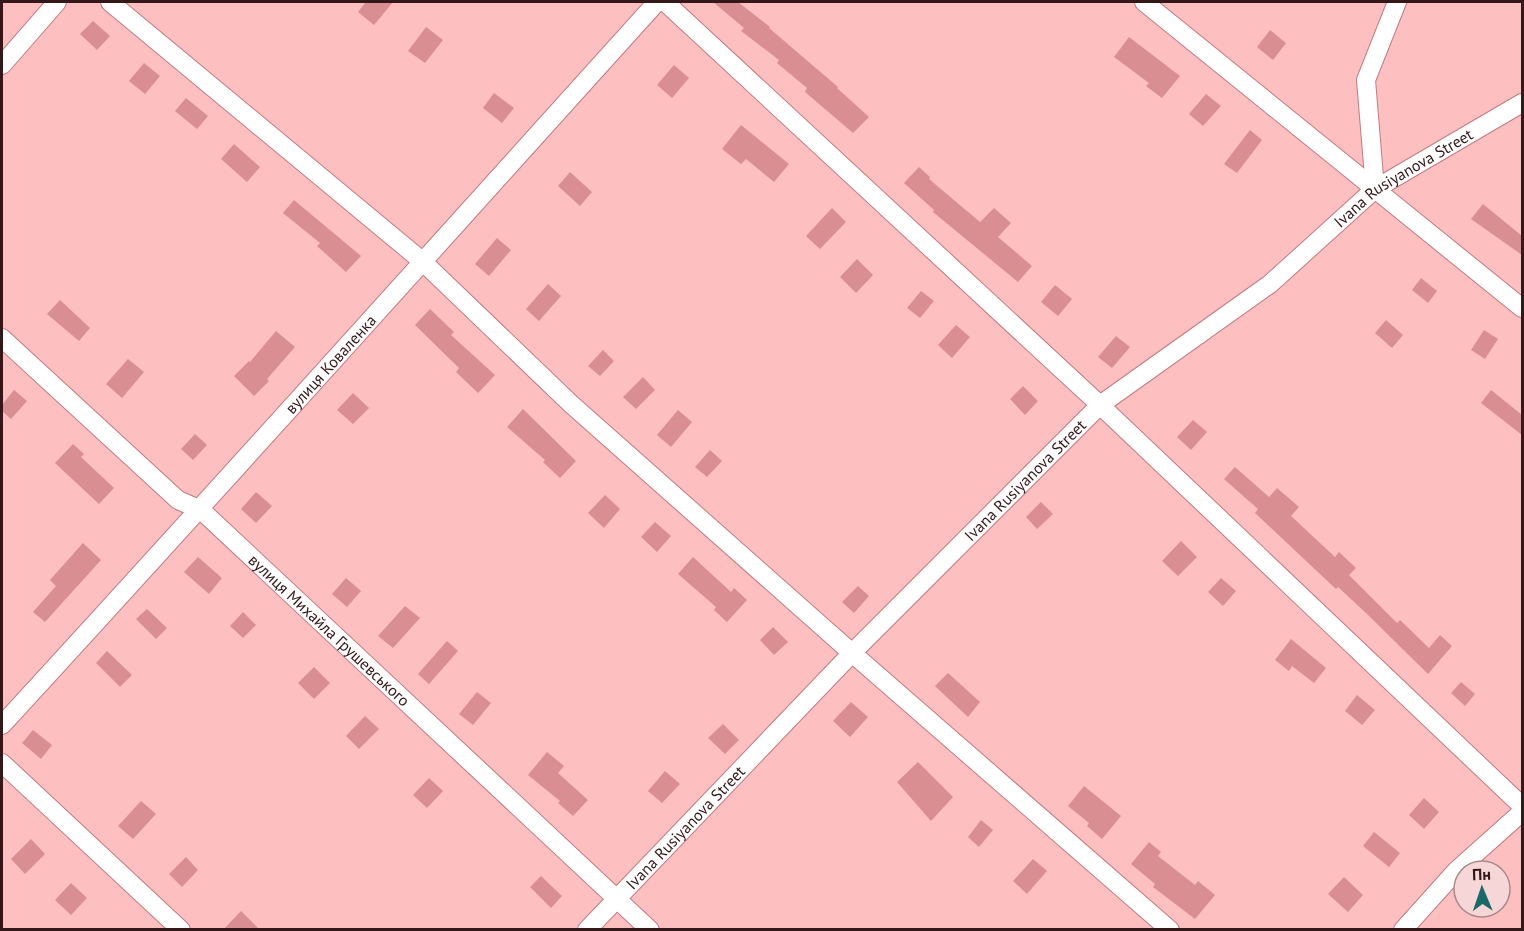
<svg xmlns="http://www.w3.org/2000/svg" width="1524" height="931" font-family="'PT Sans',sans-serif">
<style>
.building{fill:#d98e92}
.lines{fill:none;stroke-linecap:round;stroke-linejoin:round}
.minor-casing{stroke:#c37a7e;stroke-width:20}
.minor{stroke:#fff;stroke-width:18}
.labels{text-anchor:middle;stroke-width:6;stroke-linejoin:round;paint-order:stroke}
.street-label{font-size:16px;fill:#331719;stroke:#f6d6d6}
</style>
<rect width="100%" height="100%" fill="#febfc1"/>
<g class="building">
<polygon points="366,2 393,2 374,25 358,12"/>
<polygon points="713,2 738,2 770,27 769,28 838,87 837,88 869,117 853,133 805,92 807,88 777,63 779,60 741,31 744,28"/>
<polygon points="93,21 110,36 97,50 80,34"/>
<polygon points="426,27 443,40 425,63 408,51"/>
<polygon points="1270,30 1286,43 1273,60 1257,47"/>
<polygon points="1129,37 1180,76 1162,98 1146,86 1149,83 1114,57"/>
<polygon points="144,63 160,76 145,94 129,81"/>
<polygon points="674,65 689,78 672,98 657,85"/>
<polygon points="494,93 514,108 502,123 483,108"/>
<polygon points="1206,94 1221,106 1203,126 1189,114"/>
<polygon points="186,98 208,116 197,129 175,111"/>
<polygon points="741,125 789,164 774,182 746,159 741,164 722,149"/>
<polygon points="1250,130 1262,140 1237,173 1224,164"/>
<polygon points="234,144 260,167 247,182 221,159"/>
<polygon points="919,167 930,177 929,179 980,222 994,208 1011,223 998,237 1032,266 1018,282 933,212 934,210 904,183"/>
<polygon points="570,172 592,192 580,206 558,186"/>
<polygon points="294,200 361,256 346,272 317,246 320,243 283,213"/>
<polygon points="1483,204 1522,236 1522,255 1471,219"/>
<polygon points="832,208 846,222 820,249 806,236"/>
<polygon points="497,238 511,250 489,276 475,264"/>
<polygon points="857,259 873,275 856,293 840,277"/>
<polygon points="1421,278 1437,291 1428,303 1412,290"/>
<polygon points="548,284 561,296 539,321 526,309"/>
<polygon points="1055,285 1072,299 1058,316 1041,302"/>
<polygon points="921,291 934,301 920,318 907,308"/>
<polygon points="60,300 90,328 79,341 47,314"/>
<polygon points="430,309 454,332 451,335 495,375 478,393 456,372 459,368 415,325"/>
<polygon points="1386,320 1403,335 1392,348 1375,333"/>
<polygon points="956,325 970,337 952,358 938,345"/>
<polygon points="1484,330 1498,339 1485,359 1471,350"/>
<polygon points="276,331 295,347 267,379 269,381 254,396 234,376 249,361 250,362"/>
<polygon points="1116,336 1130,347 1112,368 1098,357"/>
<polygon points="603,350 614,361 600,376 588,366"/>
<polygon points="128,359 144,372 122,398 106,384"/>
<polygon points="643,377 655,390 636,409 623,397"/>
<polygon points="1023,386 1038,401 1025,415 1010,399"/>
<polygon points="14,390 27,401 11,419 2,411 2,405"/>
<polygon points="1491,390 1522,415 1522,435 1481,403"/>
<polygon points="353,393 369,408 353,424 337,410"/>
<polygon points="523,409 576,461 560,478 543,462 545,460 507,427"/>
<polygon points="678,410 692,422 671,447 657,435"/>
<polygon points="1193,420 1207,432 1191,450 1177,437"/>
<polygon points="195,434 207,445 193,460 181,449"/>
<polygon points="73,444 84,454 81,457 114,488 99,504 55,463"/>
<polygon points="710,450 722,461 707,477 695,467"/>
<polygon points="1235,467 1269,497 1277,488 1299,507 1291,516 1335,557 1339,552 1356,568 1349,575 1397,623 1400,620 1429,648 1440,635 1452,646 1428,674 1366,613 1338,587 1336,589 1255,513 1258,509 1224,479"/>
<polygon points="256,492 272,506 256,523 241,509"/>
<polygon points="605,495 620,509 604,528 588,513"/>
<polygon points="1041,502 1053,514 1037,529 1026,517"/>
<polygon points="655,522 671,536 657,552 641,537"/>
<polygon points="1181,541 1197,557 1178,576 1162,561"/>
<polygon points="83,543 101,560 45,622 33,612 56,586 50,580"/>
<polygon points="198,557 222,578 209,594 184,572"/>
<polygon points="693,557 731,592 734,588 747,600 727,622 714,610 716,607 678,574"/>
<polygon points="346,578 361,591 347,607 332,594"/>
<polygon points="1221,578 1236,591 1223,606 1208,592"/>
<polygon points="858,586 869,596 854,613 842,602"/>
<polygon points="405,606 420,618 393,648 378,636"/>
<polygon points="147,609 167,628 156,639 136,619"/>
<polygon points="243,612 256,625 243,638 230,626"/>
<polygon points="773,627 788,642 774,655 760,640"/>
<polygon points="1291,639 1326,668 1314,683 1292,666 1289,671 1275,660"/>
<polygon points="447,641 458,651 429,684 418,674"/>
<polygon points="107,651 132,675 120,687 96,663"/>
<polygon points="314,667 330,683 314,699 298,683"/>
<polygon points="948,673 980,702 968,717 935,686"/>
<polygon points="1461,682 1475,694 1465,706 1451,693"/>
<polygon points="477,692 491,703 473,725 459,714"/>
<polygon points="1357,695 1375,710 1362,725 1345,711"/>
<polygon points="851,702 868,717 850,737 833,721"/>
<polygon points="365,716 379,729 359,749 346,736"/>
<polygon points="723,724 739,740 725,754 708,738"/>
<polygon points="33,730 52,745 41,759 22,743"/>
<polygon points="547,752 564,766 558,773 588,800 573,816 558,803 560,801 528,775"/>
<polygon points="918,762 953,797 931,821 897,782"/>
<polygon points="665,771 680,784 662,803 648,791"/>
<polygon points="429,778 443,791 427,808 413,795"/>
<polygon points="1084,786 1121,816 1102,839 1087,826 1089,823 1068,806"/>
<polygon points="1424,798 1439,812 1424,829 1409,815"/>
<polygon points="141,801 156,814 133,839 118,826"/>
<polygon points="981,820 993,830 979,847 968,837"/>
<polygon points="1374,832 1400,853 1389,867 1363,846"/>
<polygon points="31,839 45,854 25,874 11,859"/>
<polygon points="1149,842 1161,852 1158,856 1195,885 1198,881 1215,895 1195,919 1153,887 1155,884 1131,864"/>
<polygon points="186,857 198,870 182,887 169,874"/>
<polygon points="1033,859 1047,871 1027,894 1013,881"/>
<polygon points="541,876 562,896 551,908 530,887"/>
<polygon points="1344,877 1363,895 1348,912 1328,894"/>
<polygon points="71,883 87,898 71,915 55,900"/>
<polygon points="241,911 260,930 223,930"/>
</g>
<g class="lines">
<g class="minor-casing">
<g id="minor">
<polyline points="110,2 422,261 571,404 852,653 1170,930"/>
<polyline points="665,2 1100,405 1522,806"/>
<polyline points="1144,2 1522,308"/>
<polyline points="2,65 57,2"/>
<polyline points="1375,189 1366,80 1397,2"/>
<path id="s1" d="M2 338 178 500 201 510 650 930"/>
<path id="s2" d="M2 725C222 486 439 243 657 2"/>
<polyline points="2,763 181,930"/>
<path id="s3" d="M587 930 852 653 1100 405 1270 284 1375 189 1522 103"/>
<polyline points="1403,930 1456,871 1522,812"/>
</g>
</g>
<use href="#minor" class="minor"/>
</g>
<g class="labels">
<g class="street-label">
<text dy="6" stroke="none"><textPath href="#s3" startOffset="1114">Ivana Rusiyanova Street</textPath></text>
<text dy="6" stroke="none"><textPath href="#s2" startOffset="488">вулиця Коваленка</textPath></text>
<text dy="6" stroke="none"><textPath href="#s3" startOffset="628">Ivana Rusiyanova Street</textPath></text>
<text dy="6" stroke="none"><textPath href="#s1" startOffset="440">вулиця Михайла Грушевського</textPath></text>
<text dy="6" stroke="none"><textPath href="#s3" startOffset="142">Ivana Rusiyanova Street</textPath></text>
</g>
</g>
<rect width="1524" height="931" fill="none" stroke="#331719" stroke-width="6"/>
<g transform="translate(1482 889) rotate(358)"><circle r="28" fill="#f6d6d6" stroke="#a88a8a" stroke-width="1.5"/>
<path d="M0-4.5L10 22L0 15L-10 22Z" fill="#1a6869"/>
<text y="-9" font-size="16" font-weight="bold" text-anchor="middle" fill="#331719">Пн</text>
</g>
</svg>
